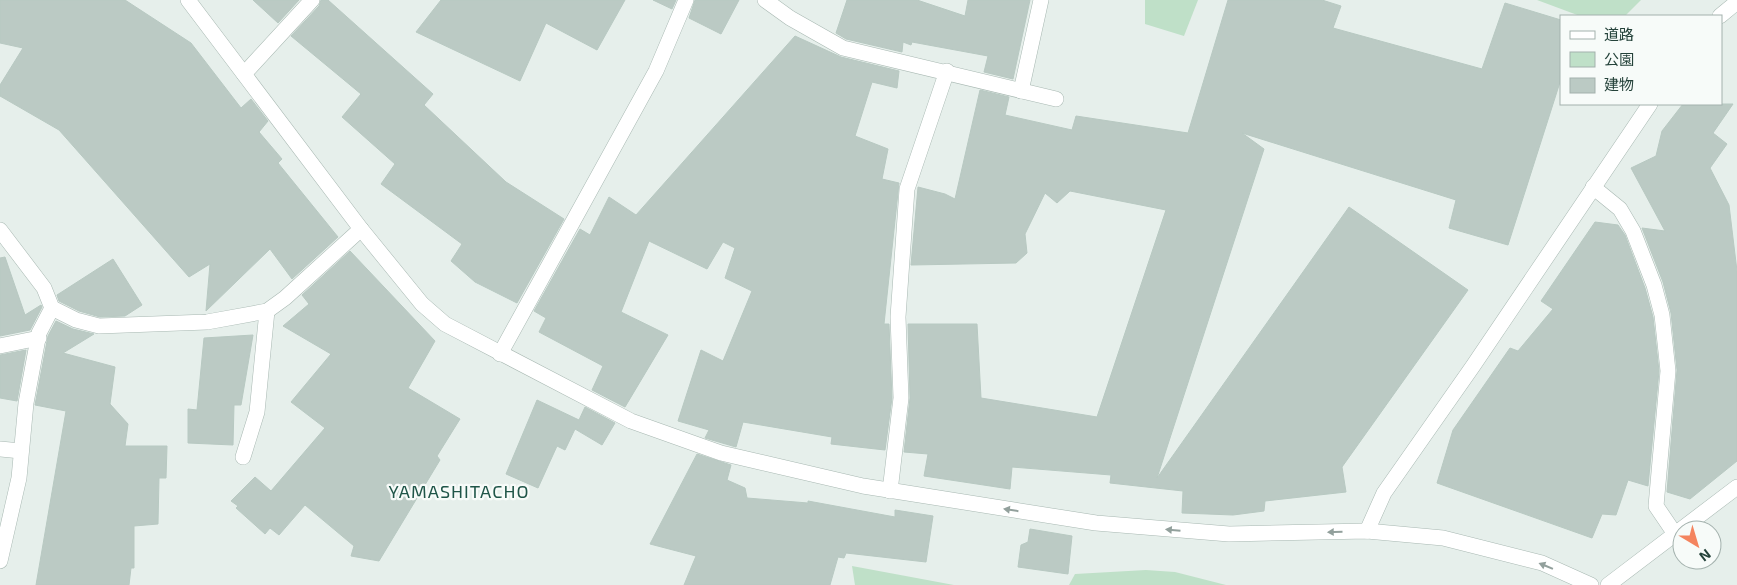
<svg xmlns="http://www.w3.org/2000/svg" width="1737" height="585" font-family="'Exo 2','Noto Sans JP',sans-serif">
<style>
.green{fill:#bfe0c8}
.building{fill:#bbcac4;stroke:#b8c9c2}
.lines{fill:none;stroke-linecap:round;stroke-linejoin:round}
.minor-casing{stroke:#a8b8b2;stroke-width:16}
.minor{stroke:#fff;stroke-width:15}
.oneway{fill:#92a09c}
.labels{text-anchor:middle;stroke-width:4.5;stroke-linejoin:round;paint-order:stroke}
.quarter-label{font-size:18px;letter-spacing:1px;fill:#1f5548;stroke:#f7fbf9}
</style>
<rect width="100%" height="100%" fill="#e6efeb"/>
<g class="green">
<polygon points="1145,0 1198,0 1184,36 1145,24"/>
<polygon points="1537,0 1641,0 1625,16 1580,16"/>
<polygon points="852,566 954,585 855,585"/>
<polygon points="1146,570 1175,572 1226,585 1069,585 1075,574"/>
</g>
<g class="building">
<polygon points="0,0 125,0 191,43 241,108 251,99 268,121 259,132 282,159 278,163 338,237 292,279 270,249 206,311 210,264 189,277 59,130 0,96 0,85 23,48 0,43"/>
<polygon points="253,0 299,0 278,23"/>
<polygon points="321,0 328,0 433,94 424,105 506,182 564,219 517,303 475,282 451,261 462,244 381,184 395,164 342,117 361,94 291,36 319,6"/>
<polygon points="441,0 625,0 597,50 546,23 520,81 416,32"/>
<polygon points="653,0 676,0 672,9"/>
<polygon points="695,0 739,0 721,34 689,18"/>
<polygon points="847,0 917,0 965,16 968,0 1030,0 1013,79 984,72 988,56 912,42 911,45 903,42 902,52 846,39 836,33"/>
<polygon points="1228,0 1322,0 1341,6 1333,28 1482,69 1505,3 1561,20 1561,79 1508,245 1449,228 1456,200 1242,133 1264,149 1157,478 1349,207 1468,290 1342,467 1346,492 1265,501 1264,511 1233,515 1182,513 1183,491 1110,483 1111,475 1012,467 1010,489 924,476 928,454 904,452 910,398 908,324 977,324 981,398 1097,417 1166,210 1070,191 1057,203 1045,193 1025,234 1027,253 1016,263 911,265 918,187 945,194 955,199 980,90 1009,97 1005,115 1072,130 1076,116 1188,133"/>
<polygon points="795,36 841,57 899,71 897,88 872,82 855,136 888,149 882,179 899,183 884,324 889,324 892,398 885,450 831,444 832,437 743,422 736,447 705,438 709,430 678,421 701,350 723,361 752,291 725,278 735,248 723,242 707,269 649,241 621,312 668,335 625,407 592,390 603,366 539,332 546,318 534,311 580,229 590,235 609,197 636,215"/>
<polygon points="1683,104 1733,104 1713,133 1727,144 1710,168 1729,205 1737,271 1737,461 1690,499 1667,492 1677,370 1671,313 1663,282 1642,228 1665,231 1631,168 1656,156 1662,131"/>
<polygon points="1595,222 1618,225 1625,235 1645,288 1653,317 1659,371 1648,486 1628,480 1616,515 1602,514 1592,538 1437,483 1453,430 1510,348 1518,351 1553,309 1541,301"/>
<polygon points="350,251 435,341 408,388 460,419 437,456 440,460 379,561 351,556 354,546 305,505 279,535 270,528 265,534 236,508 238,506 231,501 255,477 271,491 325,428 291,402 331,354 283,326 309,304 302,295"/>
<polygon points="5,257 25,315 41,305 42,307 30,330 0,336 0,258"/>
<polygon points="113,259 142,305 125,316 100,317 79,311 59,301 57,295"/>
<polygon points="56,321 73,329 94,334 63,353 115,367 110,404 128,424 125,446 167,446 166,478 159,478 158,524 134,526 134,568 131,568 129,585 36,585 66,411 35,405 48,336"/>
<polygon points="253,335 241,405 234,405 233,445 188,443 188,409 197,410 204,338"/>
<polygon points="26,350 17,401 0,398 0,355"/>
<polygon points="537,400 579,420 585,407 615,423 602,445 575,429 565,450 557,446 538,488 506,474"/>
<polygon points="697,454 731,465 727,480 745,488 747,498 808,503 808,501 895,517 895,510 933,516 926,562 846,553 844,558 838,557 830,585 684,585 696,556 650,544"/>
<polygon points="1030,529 1072,536 1068,574 1018,567 1021,545 1028,542"/>
</g>
<g class="lines">
<g class="minor-casing">
<g id="minor">
<polyline points="188,0 361,229 422,304 445,324 631,421 721,453 863,486 1096,523 1229,534 1367,531 1443,538 1542,563 1591,585"/>
<polyline points="765,0 790,18 843,48 1056,99"/>
<polyline points="1720,16 1737,2"/>
<polyline points="244,74 312,0"/>
<polyline points="1021,91 1041,0"/>
<polyline points="1593,187 1620,209 1633,231 1654,285 1662,315 1668,371 1656,506 1675,534"/>
<polyline points="0,230 44,288 52,308 76,320 99,326 207,322 267,311 285,298 361,229"/>
<polyline points="0,346 39,338"/>
<polyline points="500,354 656,71 686,0"/>
<polyline points="0,449 21,451"/>
<polyline points="243,457 257,412 267,311"/>
<polyline points="890,491 901,398 898,317 907,189 947,71"/>
<polyline points="1367,531 1384,493 1473,366 1650,104"/>
<polyline points="0,561 19,478 26,403 39,333 52,308"/>
<polyline points="1608,585 1737,487"/>
</g>
</g>
<use href="#minor" class="minor"/>
</g>
<defs><path id="oneway-solid" d="M-6-.8H1V-3.2L6.5 0L1 3.2V.8H-6Z" transform="scale(1.25)"/></defs>
<g class="oneway">
<use href="#oneway-solid" transform="translate(1011 510) rotate(-171)"/>
<use href="#oneway-solid" transform="translate(1173 530) rotate(-175)"/>
<use href="#oneway-solid" transform="translate(1335 532) rotate(179)"/>
<use href="#oneway-solid" transform="translate(1546 566) rotate(-158)"/>
</g>
<g class="labels">
<g class="quarter-label">
<text x="459" y="498">YAMASHITACHO</text>
</g>
</g>
<rect x="1560" y="15" width="162" height="90" fill="#f7fbf9" stroke="#a3b1ad"/>
<rect x="1570" y="31" width="25" height="8" fill="#ffffff" stroke="#a3b1ad"/>
<text x="1604" y="40" font-size="15" fill="#24423a">道路</text>
<rect x="1570" y="52" width="25" height="15" fill="#bfe0c8" stroke="#a3b1ad"/>
<text x="1604" y="65" font-size="15" fill="#24423a">公園</text>
<rect x="1570" y="78" width="25" height="15" fill="#bbcac4" stroke="#a3b1ad"/>
<text x="1604" y="90" font-size="15" fill="#24423a">建物</text>
<g transform="translate(1697 545) rotate(142)"><circle r="24" fill="#f7fbf9" stroke="#a3b1ad"/>
<path d="M0-4L9 19L0 12L-9 19Z" fill="#f4845f"/>
<text y="-8" font-size="14" font-weight="bold" text-anchor="middle" fill="#24423a">N</text>
</g>
</svg>
